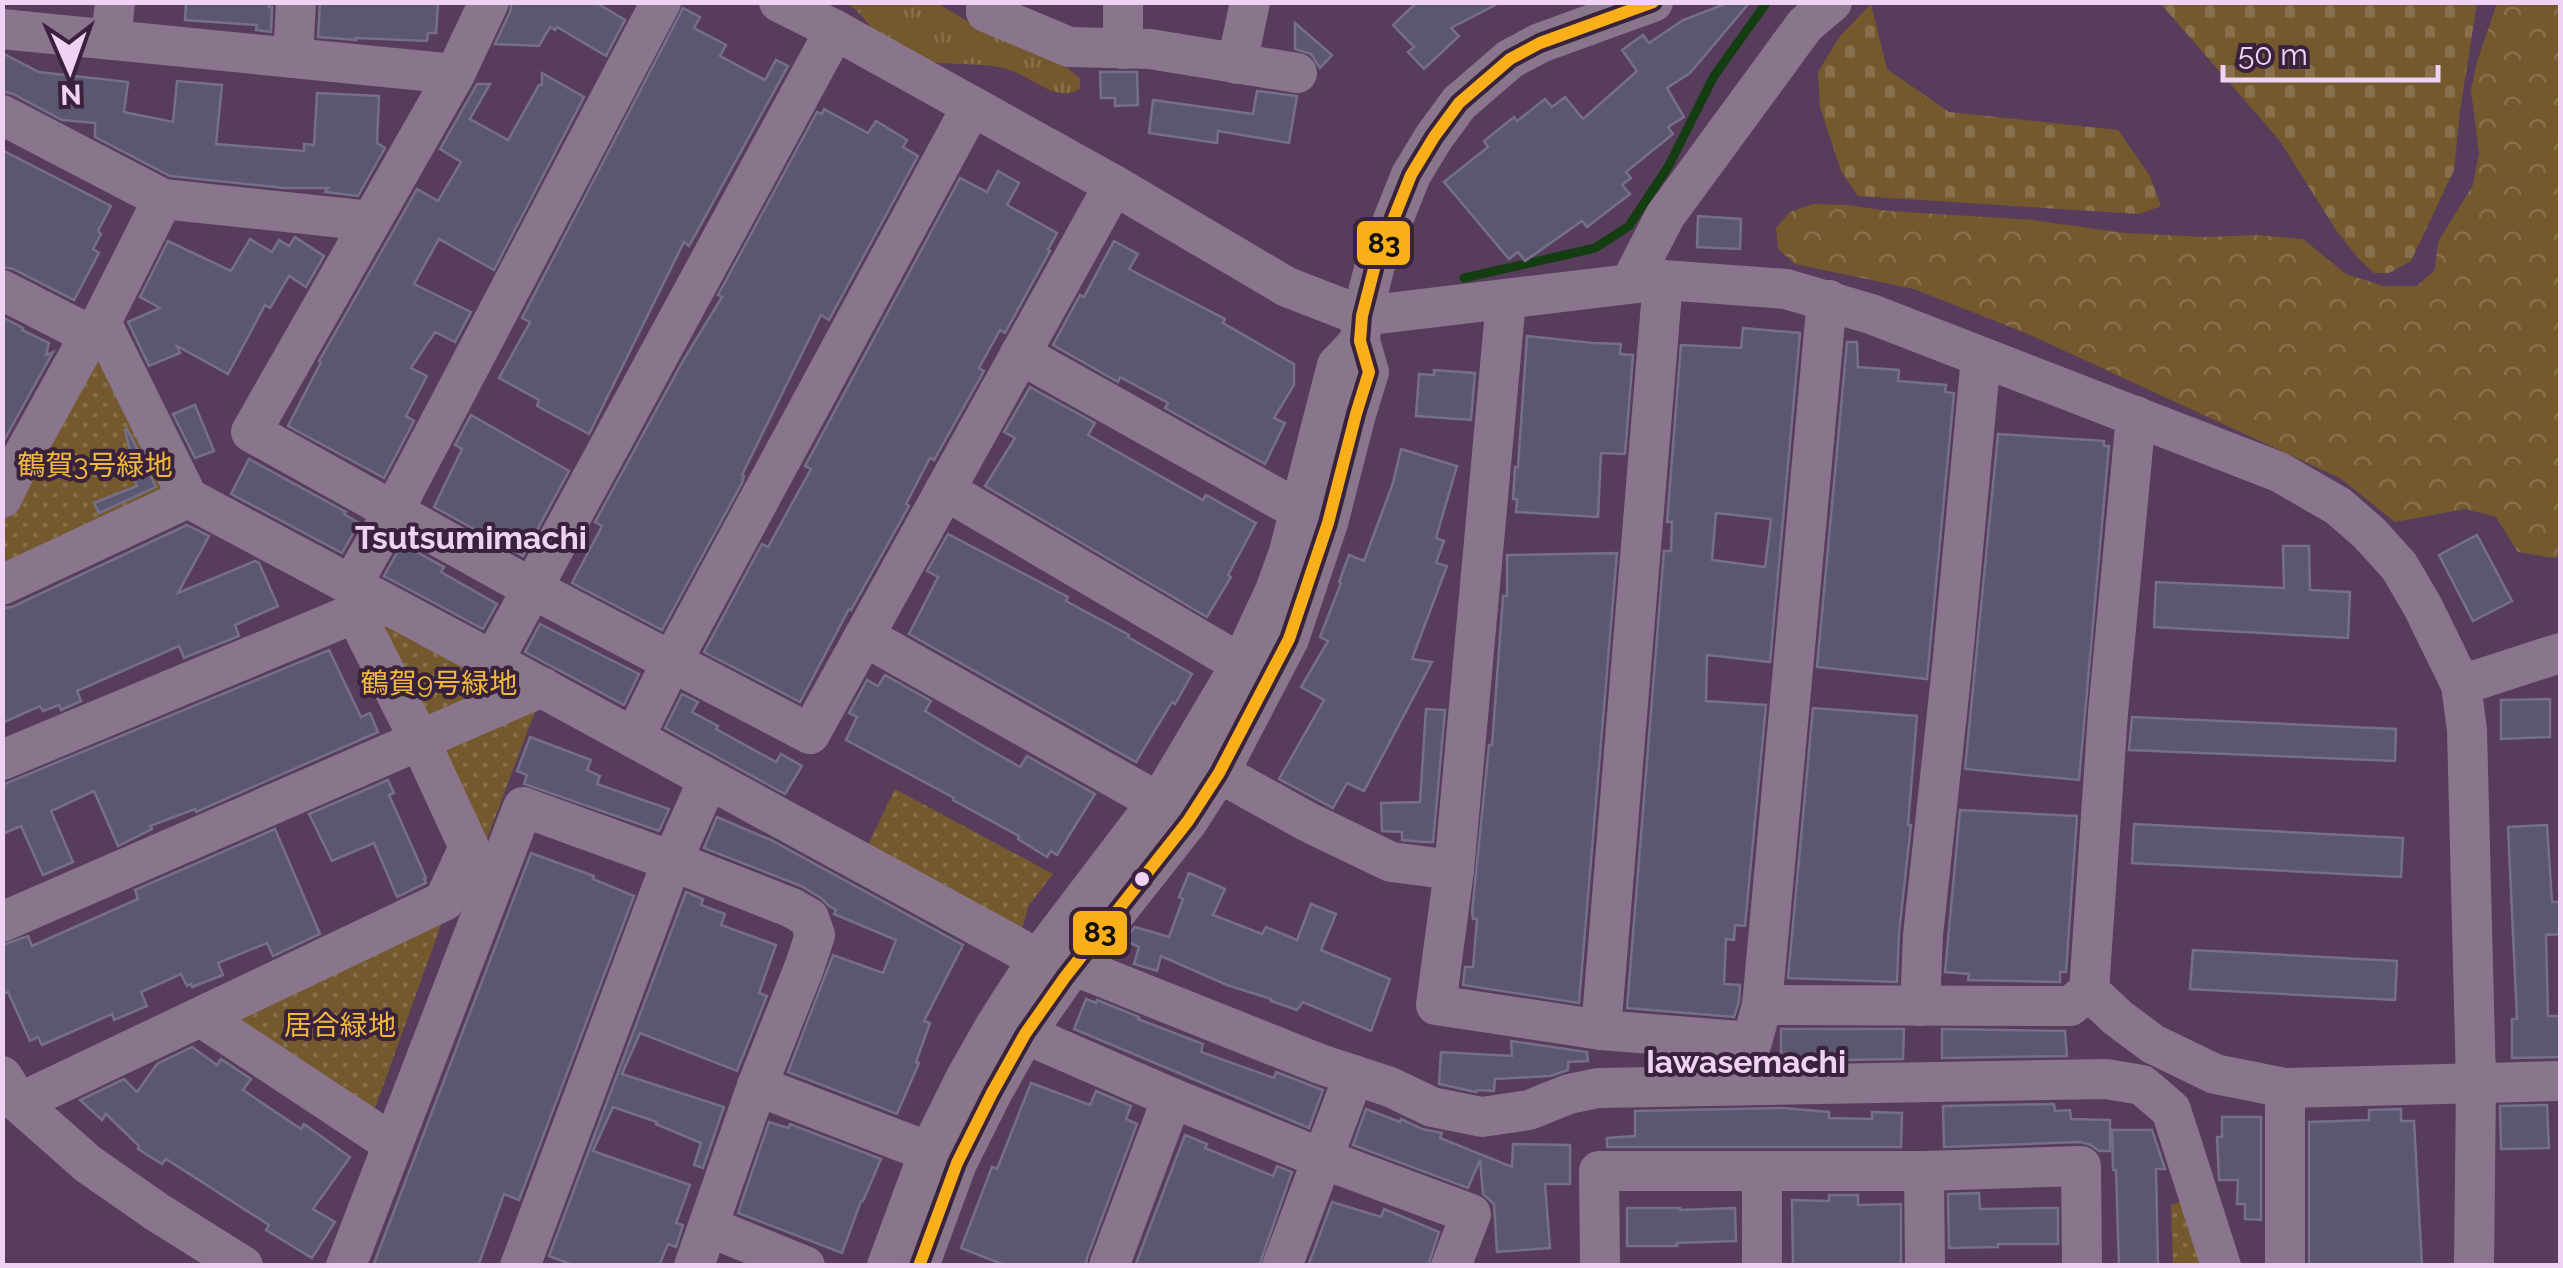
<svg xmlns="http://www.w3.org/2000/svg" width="2563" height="1268" font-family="Raleway,'Noto Sans JP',sans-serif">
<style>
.grass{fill:url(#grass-tufts)}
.forest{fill:url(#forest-crowns)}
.cemetery{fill:url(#cemetery-stones)}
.park{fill:url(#park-dots)}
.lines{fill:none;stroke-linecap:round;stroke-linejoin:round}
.stream{stroke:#143d12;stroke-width:9}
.building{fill:#5c5771;stroke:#756f8a;stroke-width:2.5;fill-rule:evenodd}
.minor{stroke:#89768c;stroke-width:40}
.bus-1-casing{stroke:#39233c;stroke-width:20}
.bus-1{stroke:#f9af1a;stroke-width:12}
.bus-dot{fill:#f0d3f4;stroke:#39233c;stroke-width:4}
.labels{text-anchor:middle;stroke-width:8;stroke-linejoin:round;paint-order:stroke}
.park-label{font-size:28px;fill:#f1b83d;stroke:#39233c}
.quarter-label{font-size:32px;font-weight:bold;fill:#f0d3f4;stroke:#39233c}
.line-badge{stroke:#39233c;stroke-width:4}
.pale-badge-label{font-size:28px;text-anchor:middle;font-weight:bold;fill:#111}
</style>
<defs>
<pattern id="grass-tufts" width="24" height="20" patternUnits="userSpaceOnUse" patternTransform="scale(2.5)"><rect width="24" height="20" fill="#75592e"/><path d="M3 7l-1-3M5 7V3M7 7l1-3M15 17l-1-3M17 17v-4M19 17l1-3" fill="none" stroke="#89704d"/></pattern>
<pattern id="forest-crowns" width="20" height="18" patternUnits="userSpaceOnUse" patternTransform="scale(2.5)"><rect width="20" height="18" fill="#75592e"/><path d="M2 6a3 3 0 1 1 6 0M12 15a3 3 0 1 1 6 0" fill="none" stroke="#89704d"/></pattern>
<pattern id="cemetery-stones" width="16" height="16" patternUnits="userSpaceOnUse" patternTransform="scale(2.5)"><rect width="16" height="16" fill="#75592e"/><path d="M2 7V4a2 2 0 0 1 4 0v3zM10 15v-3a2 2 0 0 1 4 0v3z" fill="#89704d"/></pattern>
<pattern id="park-dots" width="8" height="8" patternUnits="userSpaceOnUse" patternTransform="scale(2.5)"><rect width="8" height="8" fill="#75592e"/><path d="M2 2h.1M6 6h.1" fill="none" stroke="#89704d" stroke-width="1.8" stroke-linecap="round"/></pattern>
</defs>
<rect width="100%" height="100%" fill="#573c5b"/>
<path class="grass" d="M845 3H937L972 24 1066 67 1080 78V89C1057 104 1032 77 1010 70 981 60 942 68 918 58 905 52 889 42 878 34 866 24 860 9 845 3Z"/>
<polygon class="forest" points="2497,3 2560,3 2560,556 2554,558 2518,552 2496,517 2465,509 2395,522 2340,478 2028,334 1914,289 1795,264 1778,249 1776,228 1790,212 1813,204 1848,205 1889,211 2033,220 2124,233 2205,237 2259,235 2303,239 2346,274 2383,286 2417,286 2435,270 2438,242 2473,185 2479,153 2471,90 2477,62"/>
<g class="cemetery">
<polygon points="2160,3 2477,3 2460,111 2454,170 2411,261 2389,273 2374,273 2357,257 2336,230 2280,141"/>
<polygon points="1871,4 1887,69 1949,112 2118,130 2150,176 2161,206 2139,214 1858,196 1841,171 1820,107 1818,72 1840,36"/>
</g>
<g class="park">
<polygon points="92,338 176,495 3,576 3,518"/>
<polygon points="370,602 526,687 422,734"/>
<polygon points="539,701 482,852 429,744"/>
<polygon points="895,789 1053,874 1029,905 1020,935 863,855"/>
<polygon points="446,911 373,1114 217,1018"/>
<polygon points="2180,1202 2217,1265 2173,1265 2171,1205"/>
</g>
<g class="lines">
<polyline class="stream" points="1464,278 1595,248 1629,226 1668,167 1714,76 1767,2"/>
</g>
<g class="building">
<polygon points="186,2 269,2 269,7 272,7 271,32 256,30 257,25 185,20"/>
<polygon points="320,2 438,4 436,33 428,33 427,41 356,38 356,40 318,37"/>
<polygon points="512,2 595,2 625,20 606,56 557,27 555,30 550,27 539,46 495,44 510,12"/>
<polygon points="1417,2 1501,2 1451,28 1459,36 1424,69 1408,52 1414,47 1393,25"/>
<polygon points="1730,2 1750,2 1690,73 1667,88 1684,117 1668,127 1673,134 1626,172 1631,178 1622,185 1630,194 1587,227 1582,221 1525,261 1518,252 1509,259 1444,182 1488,147 1484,141 1514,117 1517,121 1545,99 1552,107 1565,97 1583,119 1637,71 1622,50 1643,35 1649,43 1683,20"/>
<polygon points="683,8 700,17 694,28 726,45 720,56 765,80 776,60 788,66 689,246 684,242 589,434 537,406 539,400 499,378 530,322 522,318"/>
<polygon points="1295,23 1332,55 1320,68 1311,54 1295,49"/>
<polygon points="2,53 39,72 128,82 124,112 173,122 177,81 222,85 216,144 304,151 304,144 314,145 317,93 379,96 377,143 385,148 358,196 325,192 328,188 284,188 170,176 95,137 95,123 62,120 13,94 2,91"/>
<polygon points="1100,72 1137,72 1138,105 1115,106 1115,98 1101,98"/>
<polygon points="542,73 584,97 494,270 439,239 414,284 471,312 455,342 435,332 411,368 427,376 406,416 414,421 384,478 288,426 321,362 319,361 417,189 438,201 461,162 440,149 477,84 490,84 470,119 508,140 539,85 542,85"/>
<polygon points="1257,91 1297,96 1289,143 1218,131 1217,143 1149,133 1153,100 1253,114"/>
<polygon points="824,109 868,133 876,121 907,140 903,147 918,156 829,320 821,315 742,475 744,476 742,483 662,630 572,583 602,526 595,522 684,359 722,297 718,295 817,112 822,114"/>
<polygon points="2,150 111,206 98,231 101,234 93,249 99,253 74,300 13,269 2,267"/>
<polygon points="998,171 1019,183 1007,205 1057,233 1048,250 1050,251 1005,333 1000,330 979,368 984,371 934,460 930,458 906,504 909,506 851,610 849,609 800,702 704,652 762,544 768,547 811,469 805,466 960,178 987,192"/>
<polygon points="1698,216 1741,219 1740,249 1697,247"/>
<polygon points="295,237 324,256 306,287 289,276 270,308 265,305 228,374 177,346 180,353 149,366 128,322 160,308 140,297 168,241 231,271 250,239 272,252 279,240 289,246"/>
<polygon points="1114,241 1138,254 1129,269 1225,319 1223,323 1294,364 1294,385 1274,418 1285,423 1265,464 1165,408 1168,403 1120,377 1118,382 1053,345 1080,295 1084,297"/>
<polygon points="2,317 23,328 22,330 49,343 46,355 53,352 2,444"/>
<path d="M1743 328 1800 333 1770 662 1707 655 1706 701 1766 705 1745 926 1735 925 1734 940 1726 939 1724 984 1740 985 1739 1001 1734 1017 1627 1008 1664 551H1671L1672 522H1667L1681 345 1741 348ZM1716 513 1771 519 1765 567 1712 560Z"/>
<polygon points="1527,336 1593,343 1621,344 1620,354 1633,355 1625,454 1601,453 1598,517 1516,512 1517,499 1513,499 1515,467 1518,467"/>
<polygon points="1847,342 1857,342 1858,367 1899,370 1898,381 1946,385 1945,392 1954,393 1927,679 1817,667"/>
<polygon points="1434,370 1475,373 1471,420 1416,416 1419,374 1434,375"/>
<polygon points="1030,387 1095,423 1088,435 1203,500 1206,495 1256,523 1228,575 1231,577 1207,617 985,486 1015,438 1004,432"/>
<polygon points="195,405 214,451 195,458 173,414"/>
<polygon points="471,415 569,471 523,556 434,507 462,449 455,445"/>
<polygon points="127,429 156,487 99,513 94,503 137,486 132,472 135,471 125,430"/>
<polygon points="1998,434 2104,441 2104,446 2109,446 2079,780 1965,769"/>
<polygon points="1401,449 1457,466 1436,538 1444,541 1436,563 1447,566 1412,659 1432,662 1364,791 1347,783 1333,808 1279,779 1324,700 1301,687 1328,641 1320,637 1341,583 1339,582 1349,555 1364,561 1393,483"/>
<polygon points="249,459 346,512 344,514 359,523 342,553 231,494"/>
<polygon points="187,525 209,536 178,593 255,561 259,563 278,606 235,625 239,636 184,658 179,646 77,691 81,701 61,710 59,705 43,711 40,706 2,723 2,608 12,607"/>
<polygon points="948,534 1068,597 1066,601 1129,635 1128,637 1192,674 1175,704 1172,702 1136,762 909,634 938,577 927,571"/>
<polygon points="2477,535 2512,601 2473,621 2439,555"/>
<polygon points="402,544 444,567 441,572 497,604 483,629 384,576"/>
<polygon points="2283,546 2309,546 2310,590 2350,592 2348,638 2154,627 2156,582 2284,588"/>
<polygon points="1617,553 1579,1003 1463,985 1465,967 1473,967 1477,919 1473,919 1472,912 1489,745 1492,745 1503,596 1507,596 1507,555"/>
<polygon points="540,624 639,674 624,705 525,652"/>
<polygon points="329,650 361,717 370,713 378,732 196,812 195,809 150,826 152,829 118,846 94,791 51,811 73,862 43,875 21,826 2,834 2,785"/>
<polygon points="885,675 931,701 925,711 978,743 1020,767 1027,756 1095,794 1057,855 1051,851 1047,857 1018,839 1019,836 953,800 954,798 846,740 857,717 849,713 867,680 878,686"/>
<polygon points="682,694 698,702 692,712 718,726 716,729 776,762 781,754 802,766 785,794 665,728"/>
<polygon points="2550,699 2550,737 2501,739 2501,700"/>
<polygon points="1813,708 1917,716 1908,825 1911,825 1899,933 1897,982 1788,978"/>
<polygon points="1426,709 1445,710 1433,842 1424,842 1402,840 1402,832 1382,831 1381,803 1420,802"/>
<polygon points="2132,717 2396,729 2395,761 2129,750"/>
<polygon points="530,737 591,760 587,770 600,776 597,784 669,809 659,831 524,784 527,775 517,771"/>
<polygon points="388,780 394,793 389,795 426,878 424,879 426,883 397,897 374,843 332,861 309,814"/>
<polygon points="1960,810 2077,816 2066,972 2060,972 2060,982 1968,980 1969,974 1945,972"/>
<polygon points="717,817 771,840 963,945 924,1021 930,1023 916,1062 919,1063 897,1114 788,1072 833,955 883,973 896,940 834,914 836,910 829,906 821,898 801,886 704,848"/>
<polygon points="2134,824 2403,838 2401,877 2132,863"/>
<polygon points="2547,825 2552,902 2560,902 2560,934 2546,935 2548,1016 2560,1016 2560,1057 2512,1058 2512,1019 2517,1019 2508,827"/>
<polygon points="275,829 320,934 273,956 267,943 218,963 223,975 192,987 191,984 187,986 181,974 141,992 147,1006 114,1020 112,1014 42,1045 38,1037 30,1041 8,992 2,995 2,945 28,936 32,946 138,899 135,890"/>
<polygon points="531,853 594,876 593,879 634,896 519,1200 504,1194 478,1266 373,1266"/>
<polygon points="1189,873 1225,889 1213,915 1262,934 1266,927 1297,940 1311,904 1336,914 1321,950 1390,979 1371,1031 1303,1002 1297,1010 1271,1001 1271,999 1227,985 1161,956 1157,971 1134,964 1139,947 1124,940 1135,927 1169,937 1183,899 1179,897"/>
<polygon points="686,892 703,899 701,905 725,914 721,925 776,945 759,993 767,996 737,1071 640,1033 622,1074 724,1107 703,1168 694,1165 701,1143 656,1124 657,1122 613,1107 593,1151 690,1185 676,1223 683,1225 676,1247 668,1244 659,1266 575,1266 549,1256"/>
<polygon points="2193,950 2397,961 2395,1000 2190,989"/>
<polygon points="1086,999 1096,1003 1097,1000 1139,1017 1138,1019 1203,1044 1201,1052 1274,1078 1276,1072 1323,1090 1309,1128 1074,1029"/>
<polygon points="1781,1029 1904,1029 1903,1059 1781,1061"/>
<polygon points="1942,1029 2065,1031 2067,1056 1942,1058"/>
<polygon points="1511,1041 1587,1052 1588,1061 1568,1062 1568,1070 1550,1076 1495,1079 1494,1091 1477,1090 1476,1092 1439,1084 1441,1052 1512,1056"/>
<polygon points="192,1047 217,1065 221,1059 251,1079 243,1090 301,1129 304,1124 350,1157 313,1209 335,1222 312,1258 266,1230 269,1225 166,1159 162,1164 138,1149 139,1146 106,1114 102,1120 80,1100 124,1079 137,1092 157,1064"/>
<polygon points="1031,1083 1090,1105 1096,1091 1131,1106 1126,1119 1137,1124 1087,1258 1086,1266 1007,1266 961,1248 992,1167 997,1169"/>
<polygon points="2054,1104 2055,1111 2070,1110 2071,1119 2110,1120 2110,1151 2099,1151 2091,1145 2080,1142 1944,1147 1943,1106"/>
<polygon points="2547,1105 2549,1148 2501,1149 2500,1106"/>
<polygon points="1783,1108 1829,1112 1829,1118 1872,1119 1872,1112 1902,1113 1901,1147 1607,1147 1607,1138 1635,1136 1635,1111"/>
<polygon points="1366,1109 1400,1122 1401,1119 1422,1129 1442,1133 1440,1138 1512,1167 1513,1144 1570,1145 1570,1184 1545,1184 1550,1248 1497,1252 1494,1204 1483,1194 1480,1160 1468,1188 1353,1145"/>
<polygon points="2401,1109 2401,1121 2414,1121 2422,1266 2309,1266 2309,1122 2369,1120 2369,1110"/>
<polygon points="2222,1117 2261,1117 2261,1220 2245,1219 2245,1204 2237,1204 2238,1180 2219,1180 2217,1137 2222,1137"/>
<polygon points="769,1122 788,1128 790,1124 881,1159 863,1201 861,1201 842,1253 738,1213"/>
<polygon points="2112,1130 2152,1130 2165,1169 2156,1169 2158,1266 2119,1266 2116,1170 2113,1170"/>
<polygon points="1185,1135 1207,1144 1205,1148 1273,1176 1277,1166 1292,1172 1259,1266 1135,1266"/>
<polygon points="1979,1193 1980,1209 2058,1208 2058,1244 1998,1244 1998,1247 1949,1248 1948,1194"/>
<polygon points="1829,1195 1858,1195 1858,1205 1901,1204 1901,1266 1793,1266 1792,1200 1829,1201"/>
<polygon points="1332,1202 1381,1217 1384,1209 1439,1232 1428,1266 1308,1266"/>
<polygon points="1627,1208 1680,1208 1680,1210 1735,1208 1736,1241 1677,1243 1677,1246 1627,1246"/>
</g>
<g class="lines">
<g class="minor">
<polyline points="489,2 455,74 251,432 531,588 810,734 1114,185"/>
<polyline points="779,2 835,30 1114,185 1287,287 1362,316 1663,280 1786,289 1871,314 2279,472 2338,506 2369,533 2399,566 2423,607 2461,685 2467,730 2476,1083 2474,1266"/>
<polyline points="986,2 986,12 1069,47 1150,49 1297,73"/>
<polyline points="2,29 455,74"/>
<polyline points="111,40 115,2"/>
<polyline points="1123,49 1123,2"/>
<polyline points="293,58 296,2"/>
<polyline points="1237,64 1250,2"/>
<polyline points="2,115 163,199"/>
<polyline points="1631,282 1665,216 1805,25 1832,2"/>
<polyline points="2,290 90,335 101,322 163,199 371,221"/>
<polyline points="1506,300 1454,870 1436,1005 1601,1030 1752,1042 1762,1005 1825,321 1829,300"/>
<polyline points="101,322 188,498 493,661 1020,949"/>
<polyline points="1020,354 1300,511"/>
<polyline points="2136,416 2108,713 2089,991 2118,1018 2153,1044 2215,1074 2285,1088 2560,1081"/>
<polyline points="945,490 1241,664"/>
<polyline points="2,498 18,465 90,335"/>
<polyline points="352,584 394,510 661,2"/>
<polyline points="2,585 188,498"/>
<polyline points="864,636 1156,801"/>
<polyline points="493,661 835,30"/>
<polyline points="2461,685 2560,653"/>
<polyline points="634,738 671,663 972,106"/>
<polyline points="2,760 355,613 419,739 469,847 444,901 19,1103"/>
<polyline points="1196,760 1308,822 1391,862 1454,870"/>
<polyline points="2,922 542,687"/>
<polyline points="1087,971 1320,1064 1390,1087 1432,1107 1482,1117 1529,1110 1569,1094 1598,1088 2106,1079 2142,1085 2171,1110 2221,1266"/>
<polyline points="1762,1005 2070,1006 2089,991"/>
<polyline points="1920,1006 1923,935 1952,667 1981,357"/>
<polyline points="201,1017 393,1144"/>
<polyline points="1601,1030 1663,280"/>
<polyline points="1025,1034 1172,1098 1323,1159 1471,1214 1451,1266"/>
<polyline points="2,1076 19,1103 88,1164 157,1212 243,1266"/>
<polyline points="757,1086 929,1152"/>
<polyline points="2285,1088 2285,1266"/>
<polyline points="1762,1171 1762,1266"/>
<polyline points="1924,1171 1925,1266"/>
<polyline points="709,1227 805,1266"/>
<polyline points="346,1266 523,807 672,861 792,908 809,918 815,935 804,968 757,1086 694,1266"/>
<polyline points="520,1266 672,861 708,780"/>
<polyline points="887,1266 929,1152 965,1079 995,1026 1038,959 1167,789 1241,664 1275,591 1289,552 1337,365 1360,341"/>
<polyline points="919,1266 957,1163 992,1093 1025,1034 1065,977 1188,821 1219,773 1289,639 1328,523 1356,414 1369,372 1360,341 1362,316 1375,265 1411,175 1434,137 1459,103 1510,59 1540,43 1653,2"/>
<polyline points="1109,1266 1172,1098"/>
<polyline points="1282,1266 1354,1075"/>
<polyline points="1600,1266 1599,1171 1924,1171 2081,1166 2082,1266"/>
</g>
<g class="bus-1-casing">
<polyline id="bus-1" points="919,1266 957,1163 992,1093 1025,1034 1065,977 1188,821 1219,773 1289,639 1328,523 1356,414 1369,372 1360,341 1362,316 1375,265 1411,175 1434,137 1459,103 1510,59 1540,43 1653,2"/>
</g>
<use href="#bus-1" class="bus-1"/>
</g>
<circle class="bus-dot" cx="1142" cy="879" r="9"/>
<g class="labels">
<g class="park-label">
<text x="95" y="475">鶴賀3号緑地</text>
<text x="439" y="693">鶴賀9号緑地</text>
<text x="340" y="1035">居合緑地</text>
</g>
<g class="quarter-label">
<text x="471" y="549">Tsutsumimachi</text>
<text x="1746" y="1073">Iawasemachi</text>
</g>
</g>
<g class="line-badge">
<rect x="1355" y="219" width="57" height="48" rx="10" fill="#f9af1a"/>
<rect x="1071" y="909" width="58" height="48" rx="10" fill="#f9af1a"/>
</g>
<g class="pale-badge-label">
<text x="1384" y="253">83</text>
<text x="1100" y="942">83</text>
</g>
<rect width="2563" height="1268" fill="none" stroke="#f0d3f4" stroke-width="10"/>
<g transform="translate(70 70) rotate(178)" stroke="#39233c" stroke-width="8" paint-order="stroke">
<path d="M0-8L18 38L0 25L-18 38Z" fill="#f0d3f4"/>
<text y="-15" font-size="28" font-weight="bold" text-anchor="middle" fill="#f0d3f4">N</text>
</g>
<path d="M2223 65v15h215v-15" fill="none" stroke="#f0d3f4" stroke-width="5"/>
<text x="2238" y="65" font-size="30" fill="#f0d3f4" stroke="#39233c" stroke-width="8" paint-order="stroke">50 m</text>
</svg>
